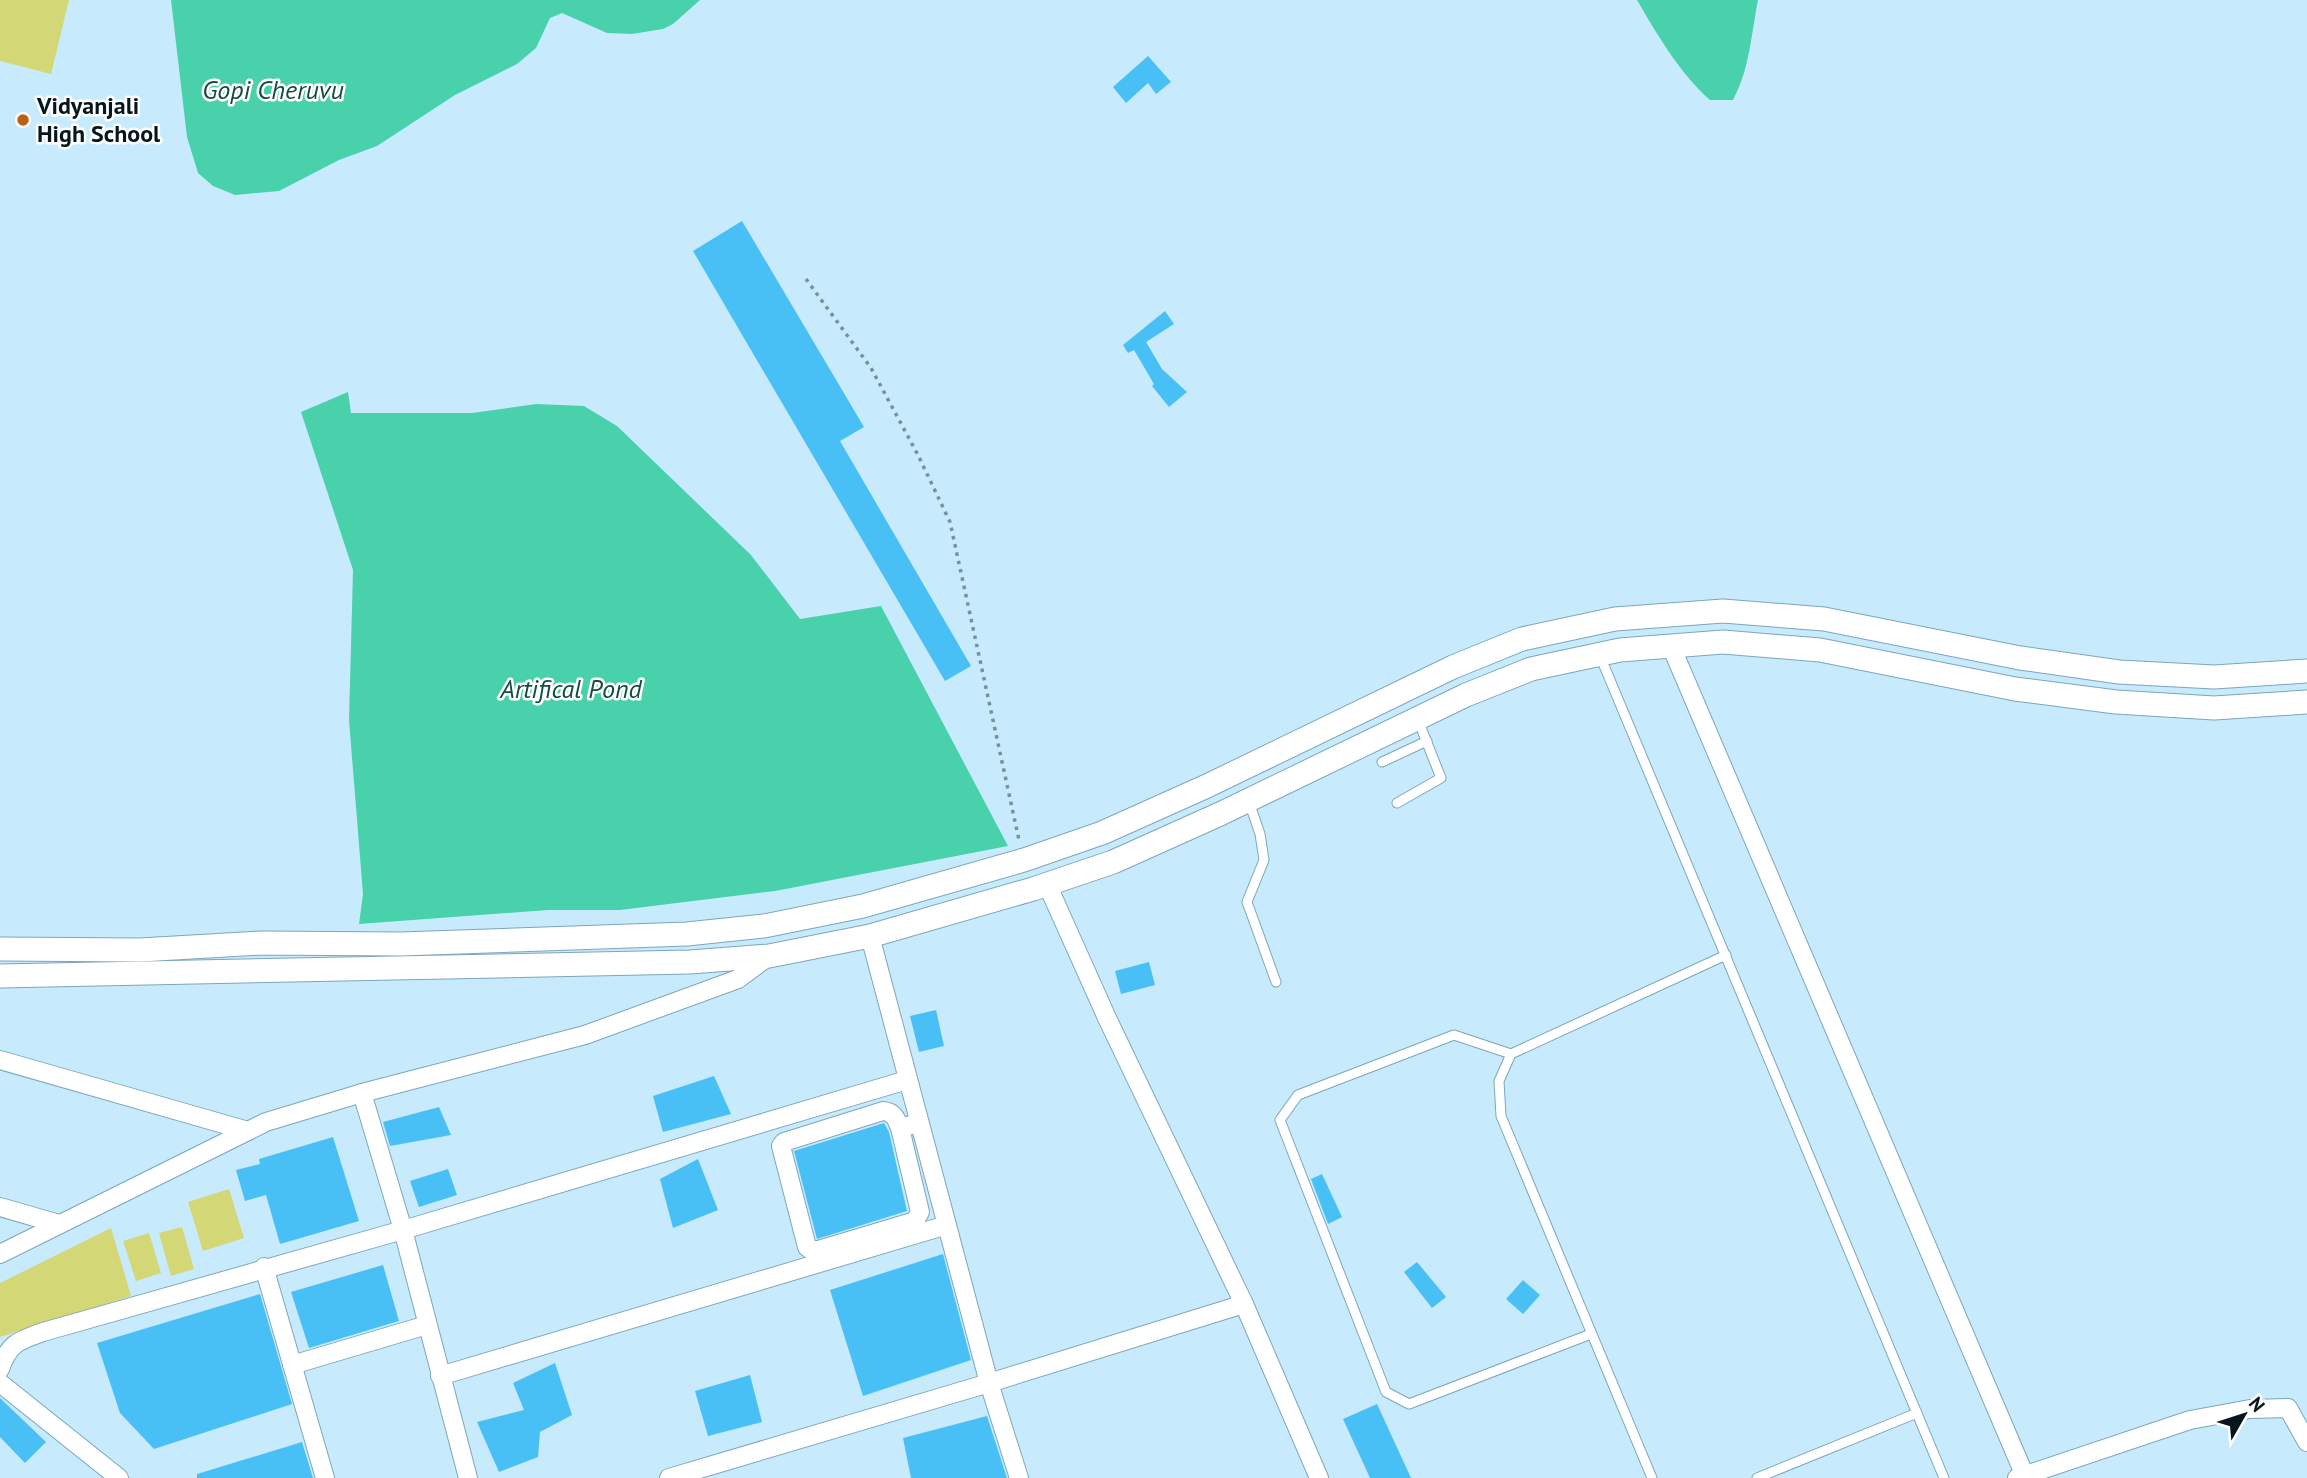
<svg xmlns="http://www.w3.org/2000/svg" width="2307" height="1478" font-family="'PT Sans',sans-serif">
<style>
.green{fill:#d3d775}
.water{fill:#49d1ac}
.building{fill:#48c0f5}
.lines{fill:none;stroke-linecap:round;stroke-linejoin:round}
.service-casing{stroke:#7ca6bc;stroke-width:11}
.minor-casing{stroke:#7ca6bc;stroke-width:20}
.tertiary-casing{stroke:#7ca6bc;stroke-width:25}
.path{stroke:#75909e;stroke-width:3.5;stroke-dasharray:3.5 5;stroke-linecap:butt}
.service{stroke:#fff;stroke-width:9}
.minor{stroke:#fff;stroke-width:18}
.tertiary{stroke:#fff;stroke-width:23}
.poi-dot{fill:#bd5f16;stroke:#fff;stroke-width:2.5}
.labels{text-anchor:middle;stroke-width:5;stroke-linejoin:round;paint-order:stroke}
.poi-label{font-size:24px;font-weight:bold;fill:#06161e;stroke:#fff;text-anchor:start}
.water-label{font-size:26px;font-style:italic;fill:#144d3d;stroke:#fff}
</style>
<rect width="100%" height="100%" fill="#c8eafd"/>
<g class="green">
<polygon points="0,0 69,0 51,74 0,61"/>
<polygon points="229,1189 244,1238 203,1251 188,1202"/>
<polygon points="182,1227 194,1269 171,1276 159,1233"/>
<polygon points="111,1228 131,1296 0,1337 0,1283"/>
<polygon points="149,1233 161,1273 136,1281 123,1241"/>
</g>
<g class="water">
<polygon points="171,0 700,0 673,24 663,29 632,34 607,33 562,13 550,18 536,48 517,64 455,95 377,146 339,160 279,191 235,195 213,186 198,173 187,137"/>
<path d="M1637 0H1758C1751 35 1750 68 1733 100H1710C1679 72 1658 36 1637 0Z"/>
<polygon points="348,392 351,413 472,413 536,404 584,406 617,426 751,555 800,619 881,606 1008,846 775,891 620,910 548,910 359,924 363,894 349,720 353,570 301,412"/>
</g>
<g class="building">
<polygon points="1148,56 1171,82 1156,94 1148,83 1126,103 1113,87"/>
<polygon points="742,221 864,427 840,441 971,666 945,681 693,251"/>
<polygon points="1165,311 1174,324 1146,342 1162,369 1187,392 1169,407 1152,386 1154,384 1134,350 1128,353 1123,345"/>
<polygon points="1149,962 1155,985 1121,994 1115,971"/>
<polygon points="936,1010 944,1046 919,1052 910,1016"/>
<polygon points="714,1076 731,1114 663,1132 653,1096"/>
<polygon points="439,1107 451,1135 390,1146 383,1122"/>
<polygon points="884,1123 889,1132 907,1211 817,1239 794,1151"/>
<polygon points="333,1137 359,1221 280,1244 266,1195 245,1201 236,1170 260,1164 259,1159"/>
<polygon points="698,1159 718,1210 673,1228 660,1179"/>
<polygon points="448,1169 457,1195 419,1207 410,1181"/>
<polygon points="1322,1174 1342,1217 1328,1224 1311,1179"/>
<polygon points="943,1254 971,1360 863,1396 830,1290"/>
<polygon points="1417,1262 1446,1297 1432,1308 1404,1272"/>
<polygon points="383,1265 399,1321 309,1348 291,1292"/>
<polygon points="1523,1280 1540,1295 1523,1314 1506,1299"/>
<polygon points="260,1294 292,1404 154,1449 120,1413 97,1343"/>
<polygon points="555,1363 572,1415 540,1432 538,1457 499,1472 477,1422 524,1410 513,1383"/>
<polygon points="750,1375 762,1422 708,1436 695,1391"/>
<polygon points="0,1398 46,1442 25,1463 0,1437"/>
<polygon points="1377,1404 1411,1478 1370,1478 1343,1419"/>
<polygon points="987,1416 1007,1478 911,1478 903,1438"/>
<polygon points="302,1442 313,1478 197,1478 197,1474"/>
</g>
<g class="lines">
<g class="service-casing">
<g id="service">
<polyline points="1600,656 1944,1478"/>
<polyline points="1382,762 1427,741"/>
<polyline points="1249,802 1260,834 1264,860 1247,902 1276,982"/>
<polyline points="1397,803 1441,778 1418,720"/>
<polyline points="1511,1054 1454,1035 1298,1095 1280,1120 1386,1392 1409,1404 1591,1334"/>
<polyline points="1652,1478 1501,1116 1499,1081 1511,1054 1726,955"/>
<polyline points="1757,1478 1917,1413"/>
</g>
</g>
<g class="minor-casing">
<g id="minor">
<polyline points="1671,646 2025,1476"/>
<polyline points="1047,884 1107,1018 1244,1304 1319,1478"/>
<polyline points="870,936 989,1383 1019,1478"/>
<polyline points="0,1060 248,1131"/>
<polyline points="362,1093 403,1230 468,1478"/>
<path d="M900 1128 920 1212 915 1221 818 1250H811L807 1247 781 1146 784 1142 883 1111C894 1112 896 1118 900 1128L919 1123"/>
<polyline points="0,1207 59,1224"/>
<polyline points="0,1254 266,1122 362,1093 585,1035 738,979 769,956"/>
<polyline points="264,1267 325,1478"/>
<polyline points="292,1365 427,1325"/>
<path d="M0 1369C9 1343 18 1341 43 1332L403 1230 907 1080"/>
<polyline points="440,1376 947,1225"/>
<polyline points="0,1383 119,1478"/>
<polyline points="669,1478 989,1383 1244,1304"/>
<polyline points="2017,1478 2190,1420 2250,1409 2288,1408 2307,1442"/>
</g>
</g>
<g class="tertiary-casing">
<g id="tertiary">
<polyline points="0,949 140,950 262,943 401,944 687,934 764,926 863,906 1024,860 1102,833 1207,786 1453,667 1522,639 1615,619 1723,611 1824,619 2020,658 2119,672 2214,677 2307,671"/>
<polyline points="0,976 690,962 769,956 870,936 1033,889 1113,862 1220,814 1466,695 1531,669 1620,650 1723,642 1820,650 2015,689 2116,702 2214,708 2307,702"/>
</g>
</g>
<polyline class="path" points="806,279 871,368 918,455 950,522 1019,840"/>
<use href="#service" class="service"/>
<use href="#minor" class="minor"/>
<use href="#tertiary" class="tertiary"/>
</g>
<circle class="poi-dot" cx="23" cy="120" r="7"/>
<g class="labels">
<g class="poi-label">
<text x="37" y="114">Vidyanjali<tspan x="37" dy="28">High School</tspan></text>
</g>
<g class="water-label">
<text x="273" y="99">Gopi Cheruvu</text>
<text x="571" y="698">Artifical Pond</text>
</g>
</g>
<g transform="translate(2244 1415) rotate(51)" stroke="#ffffff" stroke-width="5" paint-order="stroke">
<path d="M0-5L12 26L0 18L-12 26Z" fill="#06161e"/>
<text y="-10" font-size="19" font-weight="bold" text-anchor="middle" fill="#06161e">N</text>
</g>
</svg>
